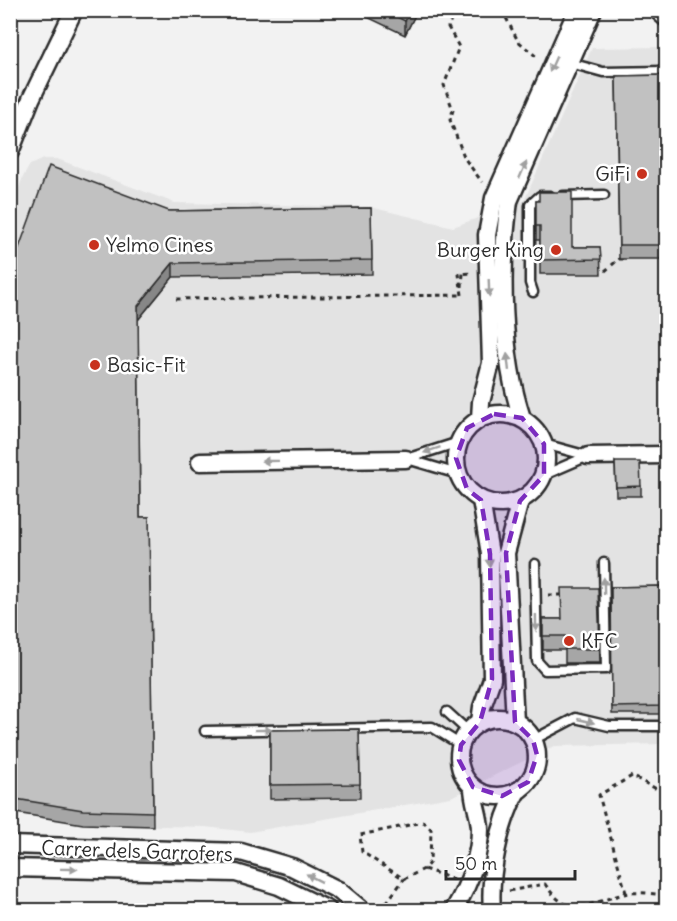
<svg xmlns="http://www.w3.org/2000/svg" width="677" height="921" font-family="Delius,sans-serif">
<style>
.built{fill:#e3e3e3}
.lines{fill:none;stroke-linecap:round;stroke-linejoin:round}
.lane-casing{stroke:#2b2b2b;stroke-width:13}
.street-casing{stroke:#2b2b2b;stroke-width:21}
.path{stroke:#2b2b2b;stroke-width:3;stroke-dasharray:4.5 4.5;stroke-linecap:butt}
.lane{stroke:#fff;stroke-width:8}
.street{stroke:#fff;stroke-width:16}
.wall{fill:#a6a6a6;stroke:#2b2b2b;stroke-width:1.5}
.shaded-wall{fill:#878787;stroke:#2b2b2b;stroke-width:1.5}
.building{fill:#c1c1c1;stroke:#2b2b2b;stroke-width:1.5}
.oneway{fill:#a0a0a0}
.marked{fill:#7b2cbf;fill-opacity:0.2;stroke:#7b2cbf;stroke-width:4.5;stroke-dasharray:12 8;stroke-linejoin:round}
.poi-dot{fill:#c8321e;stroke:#fff;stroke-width:2}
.labels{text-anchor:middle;stroke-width:5;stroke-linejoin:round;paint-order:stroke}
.poi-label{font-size:20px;fill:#2b2b2b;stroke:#fff;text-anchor:start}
.street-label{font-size:20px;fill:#2b2b2b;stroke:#fff}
</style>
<rect width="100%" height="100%" fill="#f2f2f2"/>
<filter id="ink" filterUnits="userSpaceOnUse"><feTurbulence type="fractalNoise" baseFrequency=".0167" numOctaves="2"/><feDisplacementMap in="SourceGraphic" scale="12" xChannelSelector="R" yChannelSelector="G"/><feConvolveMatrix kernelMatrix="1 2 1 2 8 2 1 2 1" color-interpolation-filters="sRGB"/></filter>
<g filter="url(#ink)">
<polygon class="built" points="666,47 666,744 554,746 451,797 250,832 205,827 83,824 11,811 10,210 23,177 30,165 43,159 57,159 175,203 370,207 453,227 524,201 592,48"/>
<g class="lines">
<g class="lane-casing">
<g id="lane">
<polyline points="570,63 603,72 666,71"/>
<polyline points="563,196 604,195"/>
<polyline points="533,292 530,283 530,205 540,196 550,196"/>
<polyline points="544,444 588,456"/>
<polyline points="406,459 459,442"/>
<polyline points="407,459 458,474"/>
<polyline points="544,475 588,456"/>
<polyline points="535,564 537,661 545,670 606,669 604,563"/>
<polyline points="447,712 469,732"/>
<polyline points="205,731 432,727 461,745"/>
<polyline points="533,740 575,718 609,726 666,726"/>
</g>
</g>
<g class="street-casing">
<g id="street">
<polyline points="657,10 666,18"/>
<polyline points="10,152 31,99 74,10"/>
<circle cx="501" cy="459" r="45"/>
<polyline points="480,418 481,402 491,363 487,235 494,198 577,10"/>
<path d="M522 418C501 356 500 266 509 201L593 10"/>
<polyline points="588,456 666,455"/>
<polyline points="200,462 406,459"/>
<circle cx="498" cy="757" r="39"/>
<polyline points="480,722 482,707 492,679 490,554 481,500"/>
<polyline points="515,722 506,553 520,501"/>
<polyline points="10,845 241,852 292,867 338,890 362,910"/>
<polyline points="10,868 236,873 279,886 328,910"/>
<path d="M454 910C468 886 480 859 480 829 480 816 473 802 473 787"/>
<path d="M492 910C489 875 499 823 517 791"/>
</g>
</g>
<g class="path">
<polyline points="455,10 448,27 459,47 444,85 453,110 450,120 465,159 482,182"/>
<polyline points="502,10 518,41 538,58"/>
<polyline points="605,271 619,259 623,259"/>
<polyline points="462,287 463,273"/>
<polyline points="462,295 459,274 472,273"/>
<polyline points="176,299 462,295"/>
<polyline points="548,595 563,595"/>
<polyline points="424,869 404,879 362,852 360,835 424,822 431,829 430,862 424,869 453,879"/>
<path d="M509 891 545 884C570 921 587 903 624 894 637 891 653 894 666 895"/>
<polyline points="626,893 599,795 632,776 666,794"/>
<polyline points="381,910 404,879"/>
</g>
<use href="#lane" class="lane"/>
<use href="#street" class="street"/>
</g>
<g class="wall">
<polygon points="359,10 415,10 415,15 405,35 359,13"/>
<polygon points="666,75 666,259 619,259 616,76"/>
<polygon points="536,201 539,201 572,247 600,247 601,274 540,274 540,240 536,240"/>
<polygon points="371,208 372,274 173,277 138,320 140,517 149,517 153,826 83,824 10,812 10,267 12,267 169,211"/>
<polygon points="615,462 641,486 641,496 616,496"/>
<polygon points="666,586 666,714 612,714 611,587"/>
<polygon points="598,588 600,663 565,663 565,650 543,650 543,619 561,619"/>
<polygon points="359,729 360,798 270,799 270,730"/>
</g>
<g class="shaded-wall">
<polygon points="411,10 415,10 415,15 405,35 405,21"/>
<polygon points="173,263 173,277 138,320 138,306"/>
</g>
<g class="building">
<polygon points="383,10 411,10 405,21"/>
<polygon points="666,75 666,245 619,245 616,76"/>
<polygon points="49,166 169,211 371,208 372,260 173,263 138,306 140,517 149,517 153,812 83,810 10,798 10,267 12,267"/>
<polygon points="539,192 572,192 572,247 600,247 601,259 540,260 540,226 536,226 536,201 539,201"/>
<polygon points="615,462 640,462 641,486 616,487"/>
<polygon points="666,586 666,706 612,707 611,587"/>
<polygon points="561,588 598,588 600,649 565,649 565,636 543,636 543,619 562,619"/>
<polygon points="359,729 360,784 270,785 270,730"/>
</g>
<defs><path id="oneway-solid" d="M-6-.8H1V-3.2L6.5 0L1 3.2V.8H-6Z" transform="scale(1.5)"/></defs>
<g class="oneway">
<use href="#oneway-solid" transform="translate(553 64) rotate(114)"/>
<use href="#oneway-solid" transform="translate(523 170) rotate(-66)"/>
<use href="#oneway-solid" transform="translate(489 288) rotate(88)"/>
<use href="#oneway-solid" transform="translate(508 362) rotate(-96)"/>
<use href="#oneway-solid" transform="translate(432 450) rotate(161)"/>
<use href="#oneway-solid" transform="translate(270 461) rotate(179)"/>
<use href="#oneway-solid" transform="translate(489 558) rotate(86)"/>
<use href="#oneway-solid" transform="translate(604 586) rotate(-91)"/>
<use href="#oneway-solid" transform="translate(536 623) rotate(89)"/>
<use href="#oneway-solid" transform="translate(586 721) rotate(13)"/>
<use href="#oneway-solid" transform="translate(263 730) rotate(-1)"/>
<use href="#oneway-solid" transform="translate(69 869) rotate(1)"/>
<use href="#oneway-solid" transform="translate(314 878) rotate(-153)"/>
</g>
</g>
<path class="marked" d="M494 414 522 418 544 444V475L520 501 506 553 515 722 533 740 537 755 528 782 502 796 473 787 459 760 461 745 480 722 492 679 490 554 481 500 467 489 456 458 467 428Z"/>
<g class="poi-dot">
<circle cx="642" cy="174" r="6"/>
<circle cx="94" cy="245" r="6"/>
<circle cx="556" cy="250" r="6"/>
<circle cx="95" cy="365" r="6"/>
<circle cx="569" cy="641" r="6"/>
</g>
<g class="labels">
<g class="poi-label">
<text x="630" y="181" text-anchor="end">GiFi</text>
<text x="106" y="252">Yelmo Cines</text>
<text x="544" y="257" text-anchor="end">Burger King</text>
<text x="107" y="372">Basic-Fit</text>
<text x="581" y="648">KFC</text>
</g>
<g class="street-label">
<text transform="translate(137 851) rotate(2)" y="7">Carrer dels Garrofers</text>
</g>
</g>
<rect width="677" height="921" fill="none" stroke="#fff" stroke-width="36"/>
<rect x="18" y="18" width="641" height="885" fill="none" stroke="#2b2b2b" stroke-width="2" filter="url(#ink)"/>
<path d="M446 870v9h129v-9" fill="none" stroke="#2b2b2b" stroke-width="3"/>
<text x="455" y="870" font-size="18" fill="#2b2b2b" stroke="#ffffff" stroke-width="4.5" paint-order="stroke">50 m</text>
</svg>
